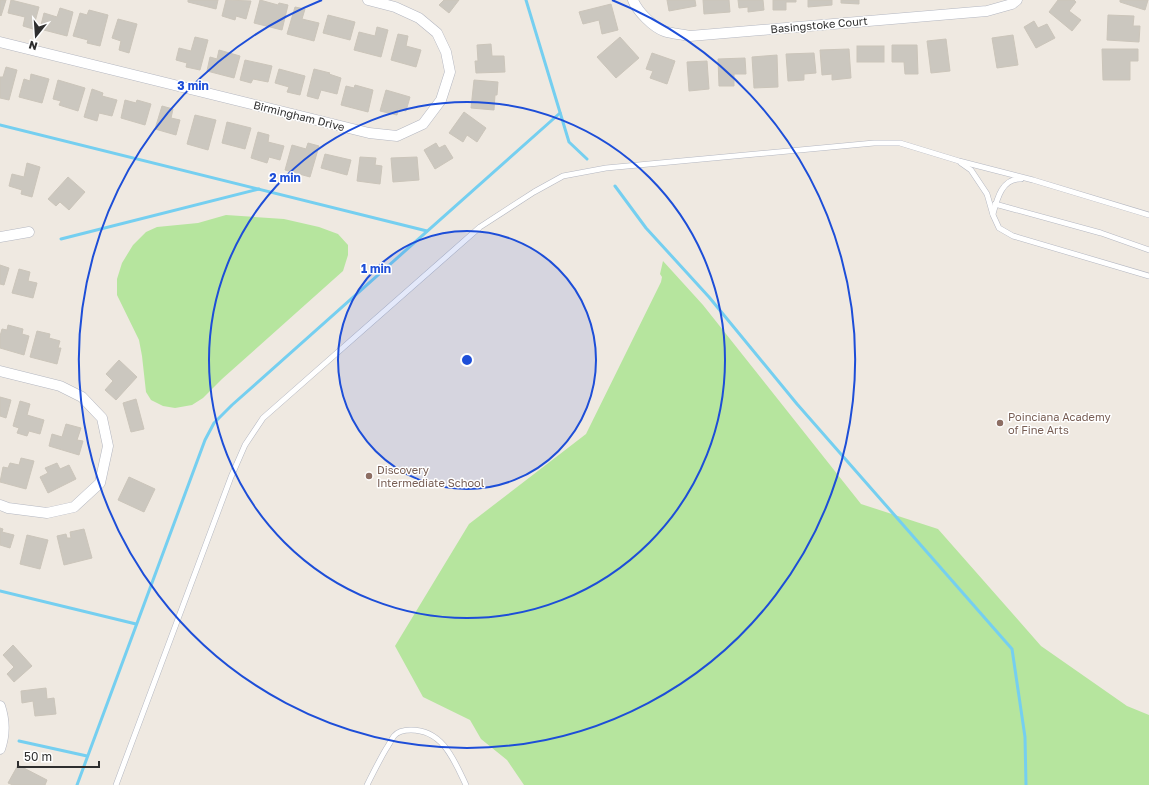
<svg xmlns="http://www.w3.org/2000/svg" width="1149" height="785" font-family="'Golos Text',sans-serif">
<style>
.green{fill:#b6e59e}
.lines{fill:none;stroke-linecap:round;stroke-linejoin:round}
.stream{stroke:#75cff0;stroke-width:3}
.building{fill:#cbc7bf;stroke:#cbc5ba}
.lane-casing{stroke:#b4b7c1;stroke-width:6}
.street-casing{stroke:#b4b7c1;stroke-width:11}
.lane{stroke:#fff;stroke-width:5}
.street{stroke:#fff;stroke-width:10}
.ring{fill:none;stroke:#1d4ed8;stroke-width:2}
.education-dot{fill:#8d6e63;stroke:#fff;stroke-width:1.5}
.labels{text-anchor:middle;stroke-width:3;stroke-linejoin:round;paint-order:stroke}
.street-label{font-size:11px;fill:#2e2e2e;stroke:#fff}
.education-label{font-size:11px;fill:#785e54;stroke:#fff;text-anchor:start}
.centre{fill:#1d4ed8;stroke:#fff;stroke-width:2}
.ring-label{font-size:12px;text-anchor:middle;font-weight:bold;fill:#1d4ed8;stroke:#fff;stroke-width:3;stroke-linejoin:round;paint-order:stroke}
</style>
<rect width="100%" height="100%" fill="#efe9e1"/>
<g class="green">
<polygon points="226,215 284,219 319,227 338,234 348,245 348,255 343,271 222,379 203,398 192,405 175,408 163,406 151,400 146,392 142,356 139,340 117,295 117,279 122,263 133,245 146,232 157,227 198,223"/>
<polygon points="663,261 703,305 861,504 938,529 1041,646 1127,706 1149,715 1149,785 524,785 507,760 481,739 470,720 423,697 395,646 469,524 586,434 661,282 662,277 660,274"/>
</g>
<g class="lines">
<g class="stream">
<polyline points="526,0 569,142 587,159"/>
<polyline points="0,125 427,231"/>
<polyline points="615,186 646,228 709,297 797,404 1012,649 1025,737 1026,785"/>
<polyline points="61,239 259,189"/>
<polyline points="0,591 136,624"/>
<polyline points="19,741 87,756"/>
<polyline points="77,785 205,440 214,423 232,405 560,113"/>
</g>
</g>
<g class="building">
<polygon points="0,0 6,0 1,16 0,15"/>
<polygon points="11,0 39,7 33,29 23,26 25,17 8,13"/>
<polygon points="188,0 218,0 216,9 188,2"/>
<polygon points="226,0 251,1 246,19 236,16 235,20 222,16"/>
<polygon points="260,0 278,5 279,3 288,5 282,30 254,23"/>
<polygon points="444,0 459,0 449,13 439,5"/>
<polygon points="667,0 695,0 696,6 669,11"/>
<polygon points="703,0 729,0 730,12 704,14"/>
<polygon points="738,0 763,0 764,10 748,12 748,7 739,8"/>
<polygon points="773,0 796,0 796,2 786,2 786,10 773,10"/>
<polygon points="808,0 832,0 832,5 808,7"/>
<polygon points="841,0 859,0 859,4 841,3"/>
<polygon points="1058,0 1074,0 1076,2 1069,11 1081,20 1072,31 1049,12"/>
<polygon points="1120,0 1148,0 1145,10 1120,2"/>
<polygon points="611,4 618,30 602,34 599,20 583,24 579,12"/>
<polygon points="295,7 305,9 302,19 319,23 314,41 287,34"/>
<polygon points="60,8 73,12 67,36 40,29 44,13 57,17"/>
<polygon points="89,10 108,15 100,46 87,43 88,40 73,36 80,13 87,15"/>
<polygon points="328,15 355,22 350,40 323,33"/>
<polygon points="1108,15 1134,16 1133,26 1140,26 1139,42 1107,40"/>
<polygon points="118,19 137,24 129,53 119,50 121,41 112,38"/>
<polygon points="1034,21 1038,28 1047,24 1055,38 1036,48 1024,27"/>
<polygon points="377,27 388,30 381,57 354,50 359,32 375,36"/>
<polygon points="398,34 408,36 406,46 421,50 416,67 391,60"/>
<polygon points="1013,35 1018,65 997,68 992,38"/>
<polygon points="195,37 208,40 200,70 186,67 187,63 176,60 179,48 191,51"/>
<polygon points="620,37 639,58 616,78 597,57"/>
<polygon points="946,39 950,71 931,73 927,41"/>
<polygon points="491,44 492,56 504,56 505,72 476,73 475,61 478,61 477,45"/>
<polygon points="892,45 917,45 918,74 905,74 904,62 892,62"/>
<rect x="857" y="46" width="27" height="16"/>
<polygon points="849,49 851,78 832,80 832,74 822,75 820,50"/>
<polygon points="1102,49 1138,49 1138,61 1130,61 1130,80 1103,80"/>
<polygon points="219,50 240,56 234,78 207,71 210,57 217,59"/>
<polygon points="652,53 675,61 667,84 650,78 653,71 646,69"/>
<polygon points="814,53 816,73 804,74 804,80 788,81 786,54"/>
<polygon points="777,55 778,87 754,88 752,57"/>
<polygon points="745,58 746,74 734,74 734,86 719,86 718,59"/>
<polygon points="245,60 272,66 268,82 253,79 251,83 240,80"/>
<polygon points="707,61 709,89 689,91 687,62"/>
<polygon points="6,67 17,70 9,100 0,98 0,77 3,77"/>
<polygon points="279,69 305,76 300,95 287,92 289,87 275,83"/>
<polygon points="314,69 330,73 329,74 341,78 337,94 321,90 318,99 307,96"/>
<polygon points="31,74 49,79 42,103 19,97 24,79 30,81"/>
<polygon points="58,80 85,88 78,111 59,105 61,101 53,99"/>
<polygon points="474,80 498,82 497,95 495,95 494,110 471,108"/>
<polygon points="355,85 373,90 368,112 341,105 346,86 354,88"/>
<polygon points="92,89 103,93 102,96 117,100 112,116 99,113 97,121 84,117"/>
<polygon points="386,90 410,97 406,111 398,109 397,115 380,111"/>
<polygon points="125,100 136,103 137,100 151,104 145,125 121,118"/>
<polygon points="162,106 173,109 171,118 180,120 176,135 155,129"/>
<polygon points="464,112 486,128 477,142 467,135 463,142 449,133"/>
<polygon points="195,115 216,120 208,150 187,144"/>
<polygon points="227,122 251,128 245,149 222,143"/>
<polygon points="258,132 269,135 268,142 284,146 280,160 269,157 267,163 251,158"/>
<polygon points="308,143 319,146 310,177 285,170 292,145 306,149"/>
<polygon points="436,143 439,148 445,145 453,158 435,169 424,150"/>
<polygon points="325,154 351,160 347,175 321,168"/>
<polygon points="360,157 376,158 375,165 382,166 380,184 357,181"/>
<polygon points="417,157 419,180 393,182 391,158"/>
<polygon points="27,163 40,167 32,197 21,194 22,190 9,186 12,174 24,177"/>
<polygon points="68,177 85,192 69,210 60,202 56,206 48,199"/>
<polygon points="0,265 9,268 4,285 0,284"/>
<polygon points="19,269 30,272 28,281 37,283 33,298 12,293"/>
<polygon points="8,325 23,329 22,334 29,336 24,355 0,348 0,336 2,329 7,330"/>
<polygon points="37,331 50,334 49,338 60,341 58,348 61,348 57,364 30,357"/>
<polygon points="119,360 137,377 116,400 105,390 113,381 106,374"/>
<polygon points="0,397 11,400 6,418 0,416"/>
<polygon points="136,399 144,429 131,432 123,403"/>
<polygon points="20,401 30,404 27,415 44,420 40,434 29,431 27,436 17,433 19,428 13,426"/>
<polygon points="66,424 81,428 77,440 83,441 79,455 49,446 52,434 62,437"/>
<polygon points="21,458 34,461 26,489 0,482 3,467 8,468 10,463 19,465"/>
<polygon points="57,463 60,469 69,465 76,479 48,493 40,477 48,473 45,468"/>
<polygon points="129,477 155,489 144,512 118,500"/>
<polygon points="0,528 3,529 2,532 14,535 10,548 0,545"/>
<polygon points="84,529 92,558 64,565 57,536 66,534 67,538 71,538 70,532"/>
<polygon points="27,535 48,540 40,569 20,564"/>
<polygon points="13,645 32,666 14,682 7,674 14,667 3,655"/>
<polygon points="46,688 47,699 54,698 56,714 35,716 33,701 22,703 21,691"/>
<polygon points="18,765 47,780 45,785 13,785 8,783"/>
</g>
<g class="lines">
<g class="lane-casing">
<g id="lane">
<polyline points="961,163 971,170 987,194 993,215 999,228 1013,236 1149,276"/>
<polyline points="995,204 1101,233 1149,250"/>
<path d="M993 214C997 199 1002 178 1021 179"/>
<polyline points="116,785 231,477 245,445 263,418 480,227 534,192 563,176 606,168 874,143 900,143 959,161 1033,180 1149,215"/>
<path d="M367 785C373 773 379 761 386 749 389 745 391 740 394 736 398 731 404 730 411 730 443 730 454 760 466 785"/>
</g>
</g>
<g class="street-casing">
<g id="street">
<path d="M633 0C637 11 653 27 664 31 672 34 682 34 690 36L987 11 1012 4 1017 0"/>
<polyline points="0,42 369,133 397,136 423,124 441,100 450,72 446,52 437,33 419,18 395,7 368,0"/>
<polyline points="0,237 29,232"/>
<polyline points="0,371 60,386 82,397 102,418 108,446 100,483 74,507 47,513 8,508 0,505"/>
<path d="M0 706C5 721 5 735 0 749"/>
</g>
</g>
<use href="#lane" class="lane"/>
<use href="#street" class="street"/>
</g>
<circle cx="467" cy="360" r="129" fill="#1d4ed8" fill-opacity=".12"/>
<g class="ring">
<circle cx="467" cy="360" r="129"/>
<circle cx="467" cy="360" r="258"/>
<path d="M612 0A388 388 0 1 1 322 0"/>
</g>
<g class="education-dot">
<circle cx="1000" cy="423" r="4"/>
<circle cx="369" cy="476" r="4"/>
</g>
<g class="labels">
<g class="street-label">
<text transform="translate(819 25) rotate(-5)" y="4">Basingstoke Court</text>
<text transform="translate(299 116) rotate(14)" y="4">Birmingham Drive</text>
</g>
<g class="education-label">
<text x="1008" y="421">Poinciana Academy<tspan x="1008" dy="13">of Fine Arts</tspan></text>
<text x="377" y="474">Discovery<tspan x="377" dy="13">Intermediate School</tspan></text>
</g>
</g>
<circle cx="467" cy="360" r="6" class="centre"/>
<g class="ring-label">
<text x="193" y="90">3 min</text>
<text x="285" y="182">2 min</text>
<text x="376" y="273">1 min</text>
</g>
<g transform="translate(36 36) rotate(197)" stroke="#ffffff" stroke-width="3" paint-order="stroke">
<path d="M0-3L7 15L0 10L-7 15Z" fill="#2e2e2e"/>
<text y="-6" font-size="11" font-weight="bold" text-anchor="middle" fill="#2e2e2e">N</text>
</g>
<path d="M18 761v6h81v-6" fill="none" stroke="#2e2e2e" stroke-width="2"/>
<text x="24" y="761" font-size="12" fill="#2e2e2e" stroke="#ffffff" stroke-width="3" paint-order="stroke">50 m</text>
</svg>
